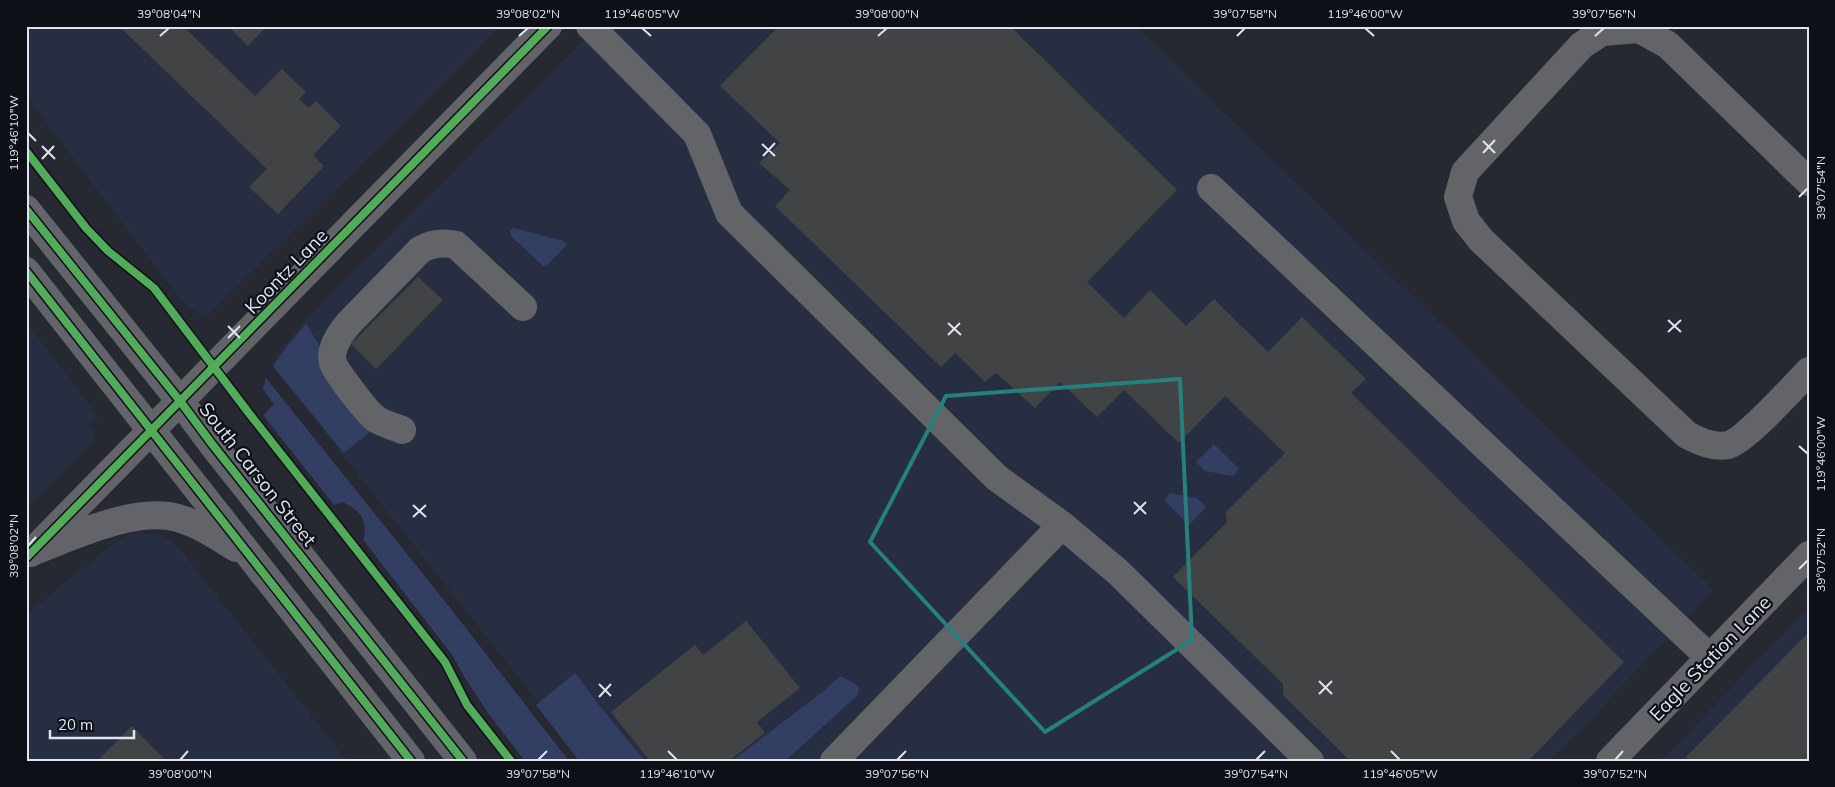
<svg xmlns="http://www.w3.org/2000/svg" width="1835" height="787" font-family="Mulish,sans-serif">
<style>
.built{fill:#272e42}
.green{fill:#333f62}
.building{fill:#424344}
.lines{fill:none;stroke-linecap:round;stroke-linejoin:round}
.minor{stroke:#626468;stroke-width:28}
.major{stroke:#62646a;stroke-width:28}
.cycleway-casing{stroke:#0e1017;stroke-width:11}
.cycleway{stroke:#51ab58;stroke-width:8}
.marked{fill:none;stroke:#24817b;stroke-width:4;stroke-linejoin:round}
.ticks{fill:none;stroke:#e0e4ef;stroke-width:2}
.labels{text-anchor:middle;stroke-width:4.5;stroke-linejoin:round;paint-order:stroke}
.street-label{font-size:19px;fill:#e0e4ef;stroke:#0e1017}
.neatline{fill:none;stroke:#e0e4ef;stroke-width:2}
.ticks-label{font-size:12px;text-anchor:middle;fill:#e0e4ef}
</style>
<rect width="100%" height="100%" fill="#262932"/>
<g class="built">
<polygon points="26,26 501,26 205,318 185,305 26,96"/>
<polygon points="597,26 1135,26 1714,590 1550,761 585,761 271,365 287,342 306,321"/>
<polygon points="26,322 99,417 88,426 96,437 26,508"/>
<polygon points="146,533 164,536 176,544 347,761 26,761 26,614 119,539 130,534"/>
<polygon points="1809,608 1809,761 1661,761"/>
</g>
<g class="green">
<polygon points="513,228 564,241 567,245 546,266 543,266 511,236 510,231"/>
<polygon points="306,324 372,430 344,453 273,366 289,344"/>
<path d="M266 378 451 609 569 761H525L490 716 465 678 453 656 364 541C366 518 363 513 343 502L334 505 263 415 274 404 263 389Z"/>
<polygon points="1214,444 1239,469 1233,476 1205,471 1196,462"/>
<polygon points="1170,493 1197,498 1206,507 1189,525 1164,500"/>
<polygon points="575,673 602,709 645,761 579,761 536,705"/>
<polygon points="840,676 854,683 859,687 858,695 785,761 732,761 825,690"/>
</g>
<g class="building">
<polygon points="119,26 183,26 255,96 282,69 306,92 299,99 309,108 316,101 341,126 313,155 324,166 278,214 249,187 267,169"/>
<polygon points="228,26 267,26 248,46"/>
<polygon points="779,26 1010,26 1177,190 1087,282 1124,318 1150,290 1186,326 1214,299 1268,352 1302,317 1366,379 1351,393 1624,662 1528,761 1350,761 1283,695 1283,684 1173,577 1227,522 1226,512 1285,453 1225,396 1179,443 1124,390 1097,417 1060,382 1035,408 996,373 985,382 955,353 941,367 775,206 790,190 759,163 780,143 720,86"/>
<polygon points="418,277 443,300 376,369 351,344"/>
<polygon points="746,621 800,688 757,722 765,733 729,761 650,761 611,712 695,645 703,655"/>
<polygon points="1809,632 1809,761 1689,761 1686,757"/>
<polygon points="132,726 166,761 97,761"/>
</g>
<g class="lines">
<g class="minor">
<polyline points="590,26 697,134 729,213 997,478 1062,525 1118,572 1310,761"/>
<path d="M1809 182 1668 45 1639 29 1602 32 1582 45 1465 172 1458 197 1466 221 1481 240 1687 435C1699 441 1713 448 1728 445 1745 441 1794 386 1809 371"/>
<polyline points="1211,188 1710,658"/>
<path d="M402 430C393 426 384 424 376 419 368 414 336 372 333 363 329 349 340 334 348 324L420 250C432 243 443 242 456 245L523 307"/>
<polyline points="31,553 548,26"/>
<polyline points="834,761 1062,525"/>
<polyline points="1610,761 1809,555"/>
</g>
<g class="major">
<polyline points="26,209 180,401 212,444 463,761"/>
<polyline points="26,271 411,761"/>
<path d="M34 551C74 536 136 506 178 518 199 524 217 536 236 548"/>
</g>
<g class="cycleway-casing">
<g id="cycleway">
<polyline points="26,151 86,228 108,251 154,288 248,412 445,662 467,705 511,761"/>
<polyline points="26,209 180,401 212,444 463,761"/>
<polyline points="26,271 411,761"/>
<polyline points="26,558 548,26"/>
</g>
</g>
<use href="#cycleway" class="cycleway"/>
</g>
<path class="marked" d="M1180 379 1192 640 1045 732 870 542 946 396Z"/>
<path class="ticks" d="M642 28 651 36M1365 28 1374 36M160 36 169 28M519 36 528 28M878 36 887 28M1237 36 1245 28M1595 36 1604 28M28 133 36 141M1483 141 1495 153M762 144 775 156M42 146 55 159M1483 153 1495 140M763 156 775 143M42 159 54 146M1799 197 1808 188M1668 320 1681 332M948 323 961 335M228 326 240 338M1668 332 1681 320M948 335 960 323M228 338 240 326M1799 446 1808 454M1134 502 1146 514M413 505 426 517M1134 514 1146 502M413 517 426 505M28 546 36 537M1799 569 1808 560M1319 681 1332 694M599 684 611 696M1319 694 1332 681M599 697 611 684M668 751 677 760M1391 751 1400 760M180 760 188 751M538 760 547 751M897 760 906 751M1256 760 1265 751M1615 760 1623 751"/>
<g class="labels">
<g class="street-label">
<text transform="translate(286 271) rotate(-46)" y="7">Koontz Lane</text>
<text transform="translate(258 474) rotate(52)" y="7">South Carson Street</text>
<text transform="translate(1710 658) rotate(-46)" y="7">Eagle Station Lane</text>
</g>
</g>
<rect width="1835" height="787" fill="none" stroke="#0e1017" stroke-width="55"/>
<path d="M50 730v8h84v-8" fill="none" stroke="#e0e4ef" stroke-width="2.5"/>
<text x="58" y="730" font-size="15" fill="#e0e4ef" stroke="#0e1017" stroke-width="4" paint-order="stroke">20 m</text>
<rect x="28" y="28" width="1780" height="732" class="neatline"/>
<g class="ticks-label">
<text x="169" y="18">39°08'04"N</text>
<text x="528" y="18">39°08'02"N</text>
<text x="642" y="18">119°46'05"W</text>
<text x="887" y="18">39°08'00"N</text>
<text x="1245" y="18">39°07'58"N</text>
<text x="1365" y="18">119°46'00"W</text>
<text x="1604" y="18">39°07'56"N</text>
<text transform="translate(14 133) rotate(-90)" y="4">119°46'10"W</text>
<text transform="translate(1821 188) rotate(-90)" y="4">39°07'54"N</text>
<text transform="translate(1821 454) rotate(-90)" y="4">119°46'00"W</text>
<text transform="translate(14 546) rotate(-90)" y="4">39°08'02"N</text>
<text transform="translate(1821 560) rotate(-90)" y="4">39°07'52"N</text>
<text x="180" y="778">39°08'00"N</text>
<text x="538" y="778">39°07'58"N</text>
<text x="677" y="778">119°46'10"W</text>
<text x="897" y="778">39°07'56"N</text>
<text x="1256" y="778">39°07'54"N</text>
<text x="1400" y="778">119°46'05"W</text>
<text x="1615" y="778">39°07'52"N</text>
</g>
</svg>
